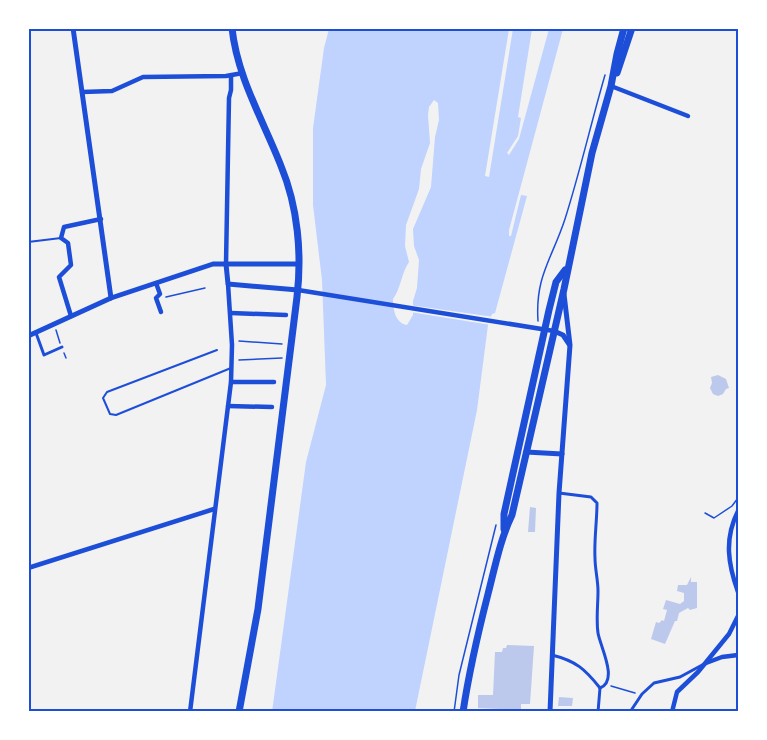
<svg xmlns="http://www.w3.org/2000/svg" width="767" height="740" font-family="'Crimson Pro',serif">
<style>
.water{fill:#bfd3fe;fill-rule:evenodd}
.pier{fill:#f2f2f2}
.building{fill:#bdc9ec}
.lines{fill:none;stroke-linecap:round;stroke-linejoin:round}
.path{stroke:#1d4ed8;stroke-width:1.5}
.service{stroke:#1d4ed8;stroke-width:2}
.pedestrian{stroke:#1d4ed8;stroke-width:3}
.minor{stroke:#1d4ed8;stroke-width:4.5}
.tertiary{stroke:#1d4ed8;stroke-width:5}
.primary{stroke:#1d4ed8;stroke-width:7}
.neatline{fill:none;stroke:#1d4ed8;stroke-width:2}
</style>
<rect width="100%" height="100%" fill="#f2f2f2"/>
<path class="water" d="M329 29H509L485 176 489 177 513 29H532L518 117 521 118 518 136 507 153 509 155 519 139 549 29H563L509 230V236H511L521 195 527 196 495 313 492 314 488 325 477 410 415 711 272 712 306 462 326 385 322 280 313 205V128L324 48ZM434 100 438 103 439 120 435 137 431 187 413 229 414 246 419 260 417 288 413 301V315L407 325C395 323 393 309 393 299 401 288 401 274 409 262L405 246 406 225 419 189 421 169 430 143 428 115 429 107Z"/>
<polygon class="pier" points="410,305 494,317 491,325 410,312"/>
<g class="building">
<polygon points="718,375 726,379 729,388 726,389 723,394 718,396 713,394 710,388 712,383 711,377"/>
<polygon points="530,507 536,508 535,532 528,532"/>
<polygon points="691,577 691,582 697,582 697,608 690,610 688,608 679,613 677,621 675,621 665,644 651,639 656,622 659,623 662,620 664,621 667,610 663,609 666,600 680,604 684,601 684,593 677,591 678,585 687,585"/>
<polygon points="507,645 534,646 530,704 521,704 521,710 478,708 478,695 493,695 495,652 502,652 503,648 506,648"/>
<polygon points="559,697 573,698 572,706 558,706"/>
</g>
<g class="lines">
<g class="path">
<polyline points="166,297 205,288"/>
<path d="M538 321C535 276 552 259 565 219 580 172 591 123 605 75"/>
<polyline points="56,330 60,343"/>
<polyline points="239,341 282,344"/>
<polyline points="64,353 66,358"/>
<polyline points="239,360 282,358"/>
<polyline points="705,513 714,518 732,506 738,498"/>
<polyline points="611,686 635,693"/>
<polyline points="454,712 459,675 496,525"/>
</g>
<g class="service">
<polyline points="28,242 61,238"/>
<polyline points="217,350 107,392 103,398 110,414 116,415 231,368"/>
</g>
<g class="pedestrian">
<polyline points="36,333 44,355 62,347"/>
<path d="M559 493 591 497 597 503C597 521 594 540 595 558 595 569 598 580 598 591 598 605 596 619 598 633 600 646 619 681 600 688"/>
<path d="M552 655C576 661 585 669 600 688"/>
<polyline points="598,712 600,688"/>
<polyline points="630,712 642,694 654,683 680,677 704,664"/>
</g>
<g class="minor">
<polyline points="611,86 688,116"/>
<polyline points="82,92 112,91 143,77 226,76 243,73"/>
<polyline points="226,264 229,98 231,90 231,76"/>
<polyline points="156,283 160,294 156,298 161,312"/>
<polyline points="298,290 554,331"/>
<polyline points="231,313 286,315"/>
<polyline points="71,316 59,277 71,265 68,243 61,238 64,227 101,219"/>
<polyline points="231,382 274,382"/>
<polyline points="228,406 272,407"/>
<path d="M738 511C724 539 728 564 738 592"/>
<polyline points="28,568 214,509"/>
<polyline points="706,663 722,657 738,655"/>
<polyline points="190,712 231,382 232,345 228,284"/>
<polyline points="672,712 677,692 698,672 729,634 738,616"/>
</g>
<g class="tertiary">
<polyline points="73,28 111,298"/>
<polyline points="226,264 228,284 298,290"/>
<polyline points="554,331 563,335 569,344"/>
<polyline points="28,336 111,298 213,264 299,264"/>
<polyline points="526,452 562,454"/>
<polyline points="550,712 559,493 570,345 564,294"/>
</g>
<g class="primary">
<path d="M232 28C237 77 264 122 281 166 298 207 302 254 297 297L258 609 239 712"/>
<polyline points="617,73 632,28"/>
<polyline points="504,529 504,514 549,310 556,282 565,270"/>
<path d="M463 712C469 672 478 633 488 594 495 567 500 540 512 515L564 289 592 153 611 86 617 54 624 28"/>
</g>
</g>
<rect width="767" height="740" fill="none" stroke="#ffffff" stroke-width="60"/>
<rect x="30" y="30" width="707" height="680" class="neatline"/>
</svg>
